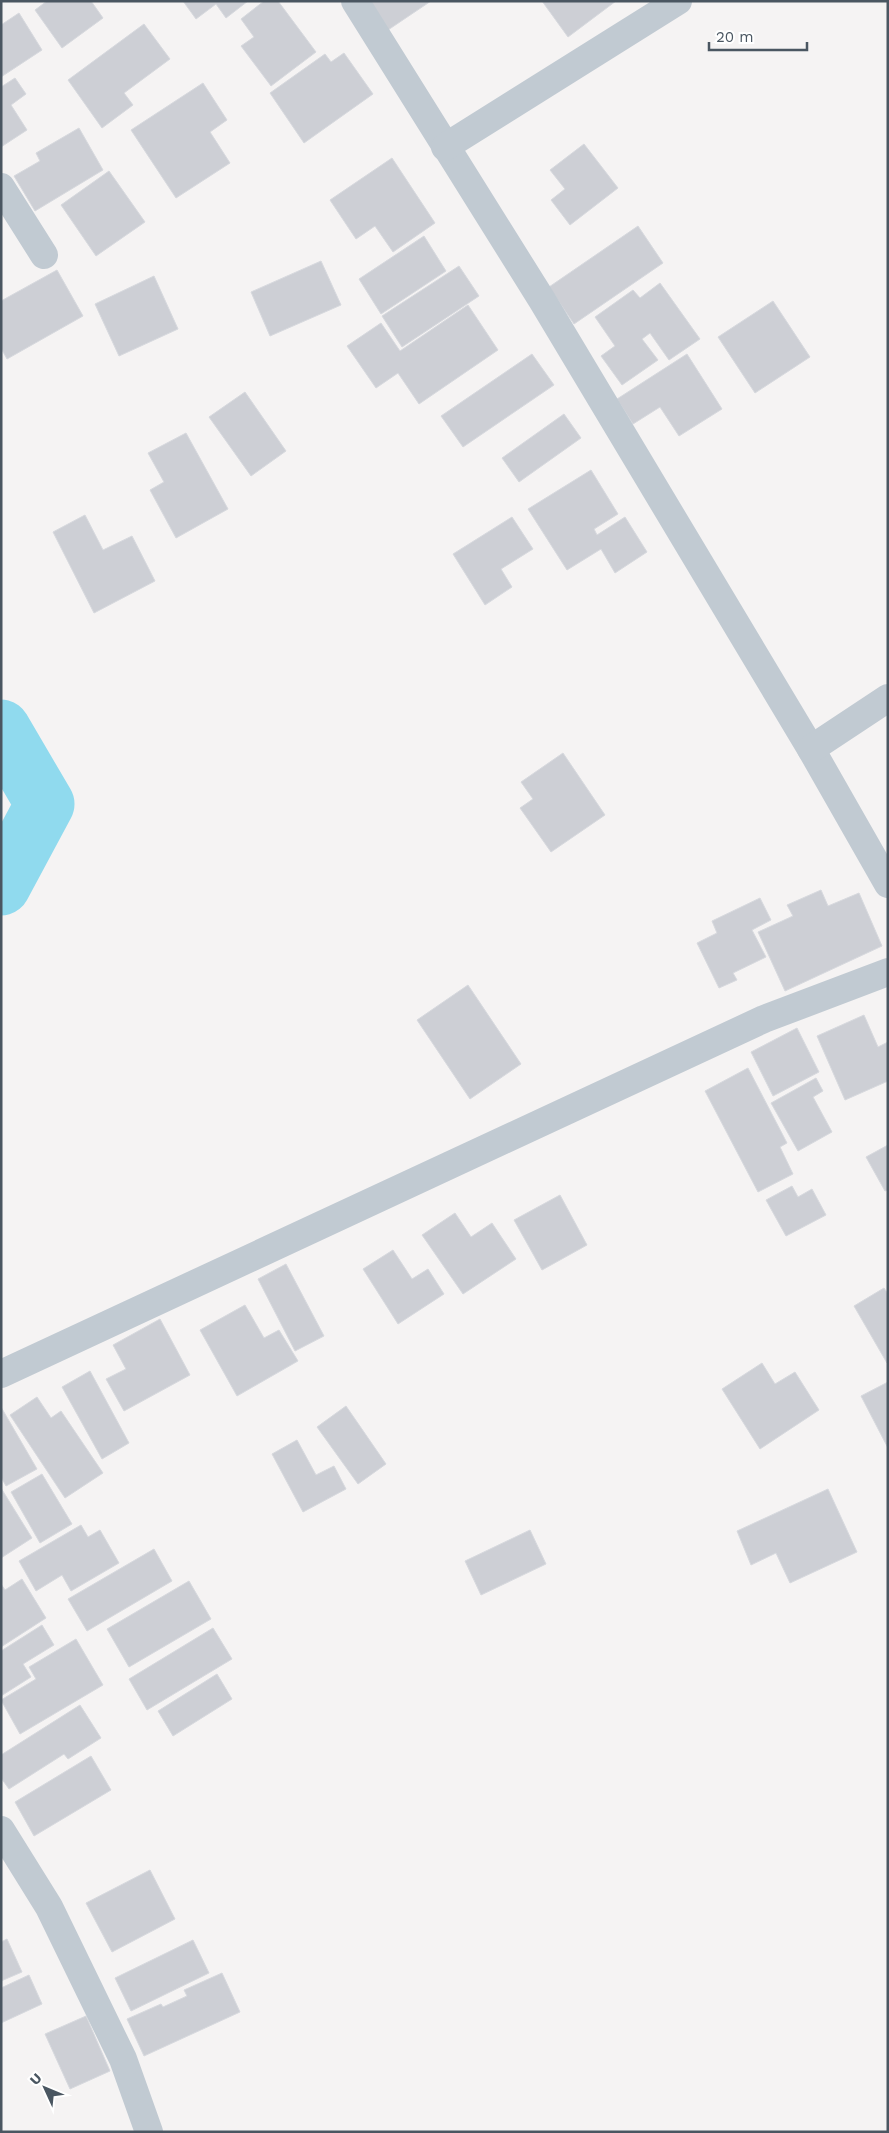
<svg xmlns="http://www.w3.org/2000/svg" width="889" height="2133" font-family="'Work Sans',sans-serif">
<style>
.lines{fill:none;stroke-linecap:round;stroke-linejoin:round}
.river{stroke:#90daee;stroke-width:59}
.building{fill:#cdcfd5;stroke:#d7d9de}
.minor{stroke:#c1cad2;stroke-width:28}
</style>
<rect width="100%" height="100%" fill="#f5f3f3"/>
<g class="lines">
<polyline class="river" points="1,729 45,804 1,886"/>
</g>
<g class="building">
<polygon points="47,1 91,1 103,18 62,48 35,10"/>
<polygon points="183,1 248,1 226,18 216,4 196,19"/>
<polygon points="264,1 278,1 316,52 271,86 241,46 254,37 241,19"/>
<polygon points="364,1 431,1 385,32"/>
<polygon points="542,1 616,1 568,37"/>
<polygon points="19,13 42,50 1,77 1,25"/>
<polygon points="144,24 170,59 124,93 133,105 102,128 68,80"/>
<polygon points="344,53 373,94 304,143 270,93 325,54 331,62"/>
<polygon points="15,78 26,94 11,105 27,130 1,147 1,87"/>
<polygon points="203,83 227,120 210,132 230,163 176,198 131,130"/>
<polygon points="79,128 103,170 35,211 14,176 40,161 36,153"/>
<polygon points="584,144 618,188 570,225 551,200 565,189 550,170"/>
<polygon points="392,158 435,223 393,252 375,226 356,239 330,200"/>
<polygon points="109,171 145,222 96,256 61,205"/>
<polygon points="638,226 663,263 574,324 549,287"/>
<polygon points="424,236 446,271 381,314 359,279"/>
<polygon points="321,261 341,305 270,336 251,292"/>
<polygon points="459,266 479,296 402,347 382,316"/>
<polygon points="57,270 83,316 7,359 1,348 1,301"/>
<polygon points="154,276 178,329 119,356 95,304"/>
<polygon points="660,283 700,339 669,360 650,333 642,339 658,360 622,385 601,356 615,346 595,317 633,290 640,298"/>
<polygon points="773,301 810,357 755,393 718,337"/>
<polygon points="468,305 498,350 419,404 398,373 376,388 347,346 381,323 400,351"/>
<polygon points="532,354 554,385 463,447 441,416"/>
<polygon points="687,354 722,409 679,436 660,407 633,424 617,399"/>
<polygon points="245,392 286,451 251,476 209,417"/>
<polygon points="564,414 581,438 519,482 502,458"/>
<polygon points="186,433 228,509 176,538 150,490 164,482 148,453"/>
<polygon points="591,470 618,514 594,529 597,535 625,517 647,552 615,573 601,549 567,570 528,509"/>
<polygon points="85,515 103,550 132,536 155,581 94,613 53,532"/>
<polygon points="512,517 533,549 501,569 512,587 485,605 453,554"/>
<polygon points="563,753 605,815 551,852 520,808 533,799 521,782"/>
<polygon points="821,890 828,906 859,893 882,946 785,991 758,932 793,916 787,905"/>
<polygon points="760,898 771,920 752,930 766,957 733,973 737,980 719,988 697,943 717,933 712,921"/>
<polygon points="468,985 521,1064 470,1099 417,1020"/>
<polygon points="864,1015 878,1047 888,1042 888,1081 845,1100 817,1036"/>
<polygon points="797,1028 819,1072 773,1096 751,1052"/>
<polygon points="748,1068 787,1143 780,1147 793,1174 758,1192 705,1091"/>
<polygon points="816,1078 823,1091 813,1097 832,1132 798,1151 771,1103"/>
<polygon points="888,1145 888,1190 885,1191 866,1157"/>
<polygon points="792,1186 798,1197 812,1189 826,1215 786,1236 766,1200"/>
<polygon points="560,1195 587,1245 542,1270 514,1220"/>
<polygon points="455,1213 471,1237 492,1223 516,1259 463,1294 422,1235"/>
<polygon points="393,1250 412,1279 428,1269 444,1294 398,1324 363,1269"/>
<polygon points="286,1264 324,1336 295,1351 258,1279"/>
<polygon points="884,1288 888,1294 887,1363 854,1306"/>
<polygon points="245,1305 264,1338 279,1330 298,1361 237,1396 200,1330"/>
<polygon points="160,1319 190,1375 124,1411 106,1379 126,1369 113,1345"/>
<polygon points="762,1363 775,1384 795,1372 819,1410 760,1449 722,1389"/>
<polygon points="90,1371 129,1443 102,1459 62,1387"/>
<polygon points="888,1382 888,1448 861,1396"/>
<polygon points="37,1397 51,1418 61,1411 103,1473 65,1498 10,1415"/>
<polygon points="346,1406 386,1464 358,1484 317,1427"/>
<polygon points="1,1407 37,1469 6,1486 1,1477"/>
<polygon points="297,1440 316,1475 334,1466 346,1489 303,1512 272,1454"/>
<polygon points="42,1474 72,1524 40,1543 11,1492"/>
<polygon points="1,1488 32,1538 1,1558"/>
<polygon points="828,1489 857,1552 790,1583 776,1553 751,1565 737,1531"/>
<polygon points="81,1525 88,1537 100,1530 119,1563 71,1591 62,1575 36,1591 19,1561"/>
<polygon points="530,1530 546,1564 481,1595 465,1561"/>
<polygon points="154,1549 172,1581 87,1631 68,1599"/>
<polygon points="22,1579 46,1618 1,1647 1,1584 5,1590"/>
<polygon points="189,1581 211,1619 129,1667 107,1629"/>
<polygon points="42,1625 54,1645 23,1664 31,1677 1,1696 1,1651"/>
<polygon points="213,1628 232,1659 147,1710 129,1679"/>
<polygon points="76,1639 103,1685 20,1734 1,1700 36,1679 29,1667"/>
<polygon points="217,1674 232,1699 173,1736 158,1711"/>
<polygon points="80,1705 101,1738 68,1759 64,1754 9,1789 1,1778 1,1755"/>
<polygon points="91,1756 111,1790 34,1836 15,1802"/>
<polygon points="150,1870 175,1919 112,1952 86,1903"/>
<polygon points="7,1939 22,1972 1,1981 1,1942"/>
<polygon points="193,1940 209,1973 131,2011 115,1978"/>
<polygon points="222,1973 240,2012 144,2056 127,2019 161,2004 163,2007 187,1996 184,1990"/>
<polygon points="29,1975 42,2004 1,2023 1,1988"/>
<polygon points="86,2016 110,2071 70,2089 45,2034"/>
</g>
<g class="lines">
<g class="minor">
<polyline points="355,1 542,300 811,749 888,884"/>
<polyline points="445,147 678,1"/>
<polyline points="1,187 44,255"/>
<polyline points="811,749 888,698"/>
<polyline points="1,1374 764,1019 888,972"/>
<polyline points="1,1830 49,1907 123,2059 149,2132"/>
</g>
</g>
<rect width="889" height="2133" fill="none" stroke="#4a5661" stroke-width="5"/>
<g transform="translate(45 2088) rotate(314)" stroke="#ffffff" stroke-width="4" paint-order="stroke">
<path d="M0-4L9 19L0 12L-9 19Z" fill="#4a5661"/>
<text y="-8" font-size="14" font-weight="bold" text-anchor="middle" fill="#4a5661">U</text>
</g>
<path d="M709 42v8h98v-8" fill="none" stroke="#4a5661" stroke-width="2.5"/>
<text x="716" y="42" font-size="15" fill="#4a5661" stroke="#ffffff" stroke-width="4" paint-order="stroke">20 m</text>
</svg>
